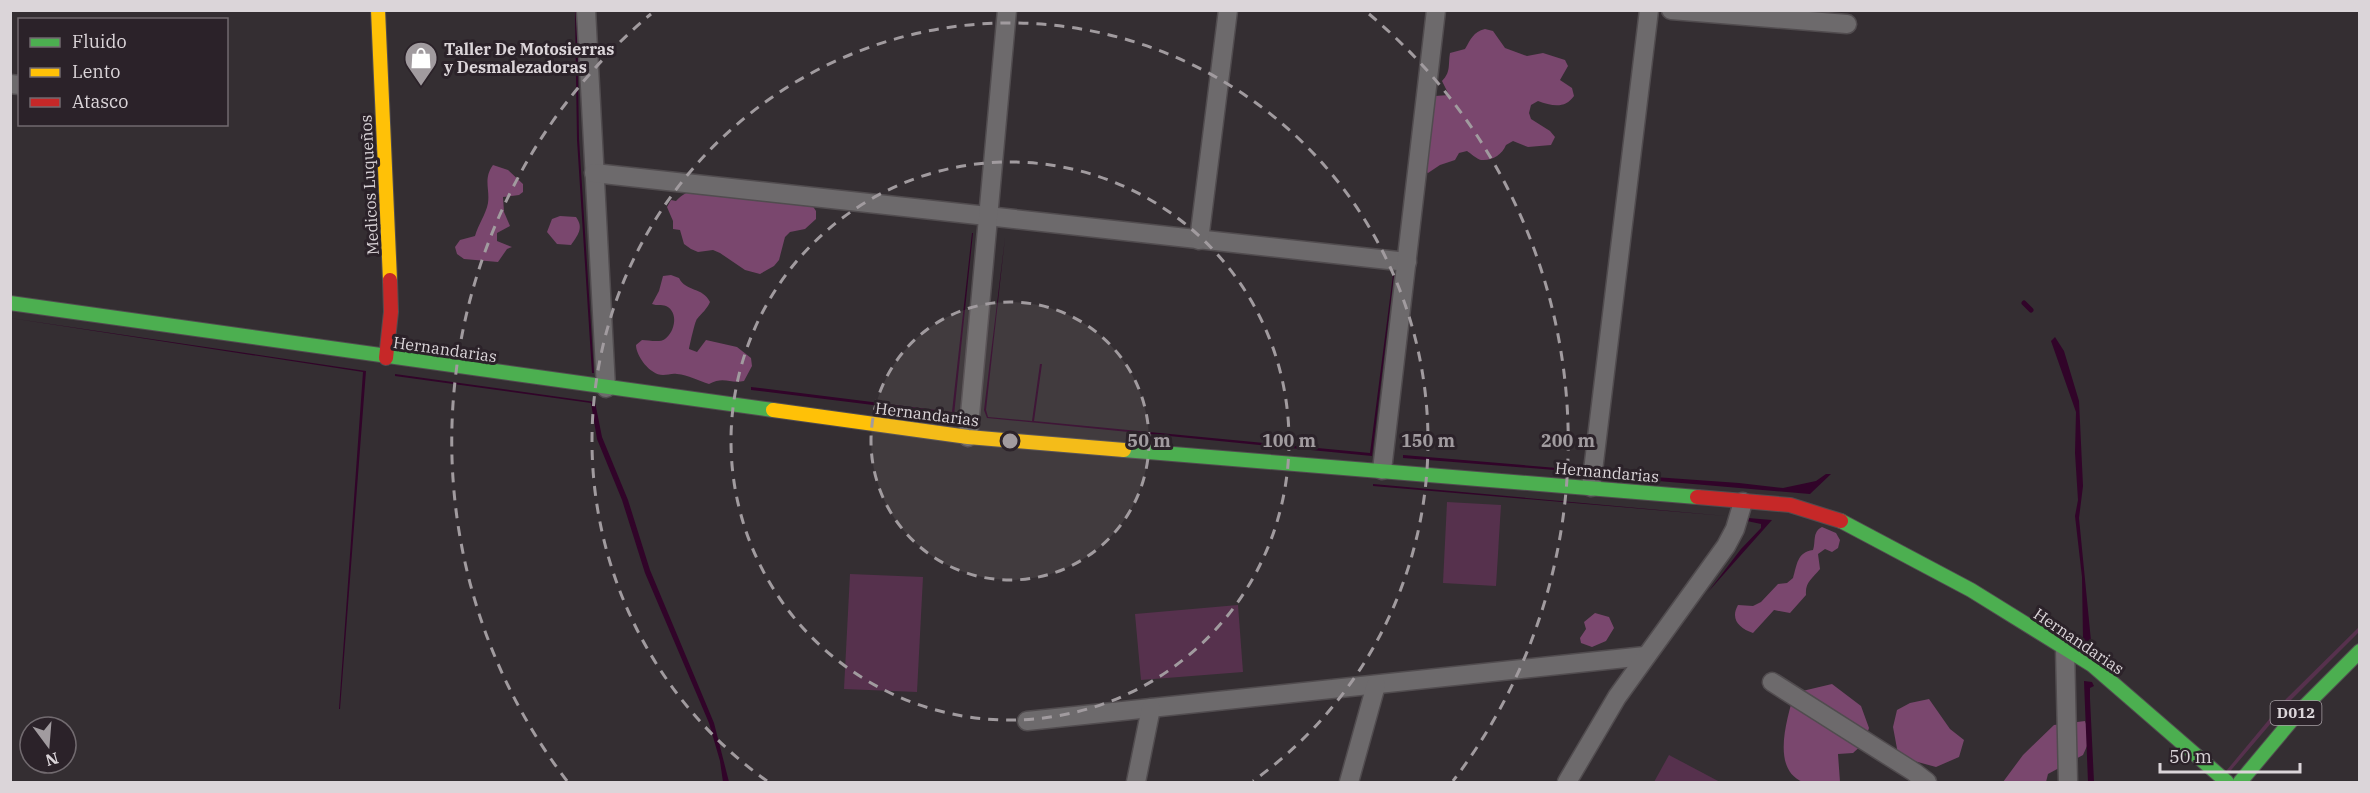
<svg xmlns="http://www.w3.org/2000/svg" width="2370" height="793" font-family="'IBM Plex Serif',serif">
<style>
.green{fill:#56314d}
.forest{fill:#7a476e}
.water{fill:#310429}
.lines{fill:none;stroke-linecap:round;stroke-linejoin:round}
.stream{stroke:#310429;stroke-width:5}
.street-casing{stroke:#514c4f;stroke-width:21}
.fast-casing{stroke:#514c4f;stroke-width:16}
.slow-casing{stroke:#514c4f;stroke-width:16}
.jam-casing{stroke:#514c4f;stroke-width:16}
.street{stroke:#6d6a6c;stroke-width:18}
.fast{stroke:#4caf50;stroke-width:14}
.slow{stroke:#ffc107;stroke-width:14}
.jam{stroke:#c62828;stroke-width:14}
.ring{fill:none;stroke:#a19b9f;stroke-width:3;stroke-dasharray:10 8}
.labels{text-anchor:middle;stroke-width:6;stroke-linejoin:round;paint-order:stroke}
.shield{fill:#2b2229;stroke:#a69fa4;stroke-width:1.5}
.shield-label{font-size:15px;font-weight:bold;fill:#dbd5d9}
.poi-label{font-size:16px;font-weight:bold;fill:#dbd5d9;stroke:#2b2229;text-anchor:start}
.street-label{font-size:16px;fill:#dbd5d9;stroke:#2b2229}
.centre{fill:#a19b9f;stroke:#2b2229;stroke-width:3}
.ring-label{font-size:18px;text-anchor:middle;font-weight:bold;fill:#a19b9f;stroke:#2b2229;stroke-width:6;stroke-linejoin:round;paint-order:stroke}
</style>
<rect width="100%" height="100%" fill="#342e32"/>
<g class="green">
<polygon points="1447,502 1501,505 1496,586 1443,583"/>
<polygon points="850,574 923,577 917,692 844,689"/>
<polygon points="1238,605 1243,672 1141,680 1135,614"/>
<polygon points="2359,627 2359,632 2289,702 2221,782 2217,782 2286,699"/>
<polygon points="1669,755 1720,782 1654,782"/>
</g>
<g class="forest">
<path d="M1485 29 1493 31 1505 48 1527 56 1543 53 1565 60 1568 66 1560 80 1572 88 1574 96C1565 109 1552 106 1538 101L1531 105 1529 113 1531 119 1550 131 1555 137 1551 145 1528 147 1513 141 1506 145C1502 155 1492 161 1481 160 1477 159 1470 153 1467 151L1459 153 1455 160 1440 165 1428 173 1424 170 1435 96 1449 95 1442 81C1451 72 1448 65 1450 53L1465 49C1471 39 1473 32 1485 29Z"/>
<path d="M493 165 508 170 523 184V192L519 195 503 197 504 212 510 226 497 233V241L512 247 507 249 498 262 464 259 457 254 455 247 460 240 475 236C478 225 486 214 488 203 490 189 483 179 493 165Z"/>
<path d="M727 190 812 205 816 211V219L805 229 790 232 785 237 779 260 774 266 760 274 745 270 720 253 713 250 698 252 691 249 684 244 680 230 673 229V221L667 207 671 200 676 201C693 183 697 197 712 195 717 195 722 191 727 190Z"/>
<path d="M560 216 576 217C584 228 578 235 571 245L557 244 547 232 552 219Z"/>
<path d="M671 275 679 278C686 292 703 287 710 302 707 309 702 313 697 319 695 321 690 344 689 349L697 352 706 340 737 347 751 358 752 366 744 381C730 384 724 376 709 384 699 381 688 375 677 374 672 373 668 375 663 375 650 375 636 356 636 345L642 340C648 340 660 343 665 339 675 332 679 312 666 306 661 304 657 306 652 304L659 291 663 276Z"/>
<path d="M1822 527 1836 533 1840 540 1838 548 1832 552 1825 549 1818 554 1820 569C1812 579 1805 582 1806 595L1790 613 1774 610 1753 633C1739 628 1730 619 1738 605L1753 606 1761 602 1778 584 1787 583 1793 578C1797 565 1797 552 1813 550 1816 542 1812 532 1822 527Z"/>
<polygon points="1595,613 1609,617 1614,628 1606,641 1592,647 1581,643 1580,638 1586,629 1584,622"/>
<path d="M1832 684 1861 706 1869 728 1864 743 1853 753 1838 754 1840 782H1803C1770 769 1788 717 1794 693Z"/>
<polygon points="1929,699 1950,729 1964,740 1959,757 1936,767 1914,761 1898,754 1893,727 1897,710 1910,703"/>
<polygon points="2085,721 2091,737 2083,755 2048,774 2046,782 2003,782 2023,755 2054,725"/>
</g>
<g class="water">
<polygon points="575,11 577,11 579,139 594,373 592,373 577,140"/>
<polygon points="972,233 973,233 954,415 751,390 751,387 952,412"/>
<polygon points="1005,238 986,410 988,417 1032,421 1040,364 1042,364 1034,421 1370,453 1393,275 1394,275 1372,456 987,418 984,410"/>
<polygon points="10,318 366,371 340,709 339,709 363,372"/>
<polygon points="2055,337 2064,351 2079,401 2083,486 2079,518 2091,641 2090,643 2086,643 2083,639 2082,577 2075,516 2078,500 2075,453 2076,412 2051,341"/>
<polygon points="395,374 595,402 602,437 628,500 650,570 714,723 729,782 723,782 720,761 709,723 645,573 622,500 597,439 591,403 395,376"/>
<polygon points="1403,455 1581,470 1580,472 1403,458"/>
<polygon points="1612,474 1739,483 1783,488 1816,481 1826,474 1831,474 1810,494 1612,477"/>
<polygon points="1373,484 1726,516 1373,486"/>
<polygon points="1748,518 1772,520 1708,592 1741,549 1761,528 1761,524 1747,521"/>
<polygon points="2084,681 2092,682 2094,686 2090,688 2090,699 2094,782 2088,782"/>
</g>
<g class="lines">
<polyline class="stream" points="2024,303 2031,310"/>
<g class="street-casing">
<g id="street">
<polyline points="586,10 606,388"/>
<polyline points="1671,10 1847,24"/>
<polyline points="10,84 20,85"/>
<polyline points="594,173 1407,262"/>
<polyline points="1199,240 1228,10"/>
<polyline points="968,437 1007,10"/>
<polyline points="1382,470 1436,10"/>
<polyline points="1591,487 1649,10"/>
<polyline points="2065,648 2068,782"/>
<polyline points="1772,682 1914,772 1927,782"/>
<polyline points="1027,721 1645,656"/>
<polyline points="1136,782 1151,708"/>
<polyline points="1349,782 1376,685"/>
<polyline points="1567,782 1617,697 1726,546 1735,529 1743,502"/>
</g>
</g>
<g class="fast-casing">
<g id="fast">
<path d="M10 303C264 339 518 376 773 410"/>
<polyline points="1124,450 1697,497"/>
<polyline points="1841,521 1971,590 2092,665 2227,782"/>
<polyline points="2240,782 2297,714 2360,651"/>
</g>
</g>
<g class="slow-casing">
<g id="slow">
<polyline points="378,10 390,280"/>
<polyline points="773,410 968,437 1124,450"/>
</g>
</g>
<g class="jam-casing">
<g id="jam">
<polyline points="386,358 391,312 390,280"/>
<polyline points="1697,497 1790,505 1841,521"/>
</g>
</g>
<use href="#street" class="street"/>
<use href="#fast" class="fast"/>
<use href="#slow" class="slow"/>
<use href="#jam" class="jam"/>
</g>
<circle cx="1010" cy="441" r="139" fill="#a19b9f" fill-opacity=".12"/>
<g class="ring">
<circle cx="1010" cy="441" r="139"/>
<circle cx="1010" cy="441" r="279"/>
<path d="M767 781A418 418 0 1 1 1253 781"/>
<path d="M567 781A558 558 0 0 1 651 14M1369 14A558 558 0 0 1 1453 781"/>
</g>
<defs>
<g id="shop-pin" transform="scale(1.725)"><path d="M0 17L-7.5 6A9.5 9.5 0 1 1 7.5 6Z" fill="#a19b9f" stroke="#2b2229"/><path d="M-5-2.5h2.3a2.7 3.5 0 0 1 5.4 0H5L5.5 6h-11ZM-1.5-2.5h3a1.5 2.3 0 0 0-3 0Z" fill="#fff"/></g>
</defs>
<g fill-rule="evenodd">
<use href="#shop-pin" x="421" y="58"/>
</g>
<g class="labels">
<rect class="shield" x="2270.5" y="701" width="51" height="24" rx="4.5"/>
<g class="shield-label">
<text x="2296" y="718">D012</text>
</g>
<g class="poi-label">
<text x="444" y="55">Taller De Motosierras<tspan x="444" dy="18">y Desmalezadoras</tspan></text>
</g>
<g class="street-label">
<text transform="translate(369 185) rotate(-93)" y="6">Medicos Luqueños</text>
<text transform="translate(445 349) rotate(8)" y="6">Hernandarias</text>
<text transform="translate(927 414) rotate(7)" y="6">Hernandarias</text>
<text transform="translate(1607 472) rotate(5)" y="6">Hernandarias</text>
<text transform="translate(2079 641) rotate(34)" y="6">Hernandarias</text>
</g>
</g>
<circle cx="1010" cy="441" r="9" class="centre"/>
<g class="ring-label">
<text x="1149" y="447">50 m</text>
<text x="1289" y="447">100 m</text>
<text x="1428" y="447">150 m</text>
<text x="1568" y="447">200 m</text>
</g>
<rect width="2370" height="793" fill="none" stroke="#dbd5d9" stroke-width="24"/>
<rect x="18" y="18" width="210" height="108" fill="#2b2229" stroke="#716a6f" stroke-width="1.5"/>
<rect x="30" y="38" width="30" height="9" fill="#4caf50" stroke="#716a6f" stroke-width="1.5"/>
<text x="72" y="48" font-size="18" fill="#dbd5d9">Fluido</text>
<rect x="30" y="68" width="30" height="9" fill="#ffc107" stroke="#716a6f" stroke-width="1.5"/>
<text x="72" y="78" font-size="18" fill="#dbd5d9">Lento</text>
<rect x="30" y="98" width="30" height="9" fill="#c62828" stroke="#716a6f" stroke-width="1.5"/>
<text x="72" y="108" font-size="18" fill="#dbd5d9">Atasco</text>
<g transform="translate(48 745) rotate(164)"><circle r="28" fill="#2b2229" stroke="#716a6f" stroke-width="1.5"/>
<path d="M0-4.5L10 22L0 15L-10 22Z" fill="#a19b9f"/>
<text y="-9" font-size="16" font-weight="bold" text-anchor="middle" fill="#dbd5d9">N</text>
</g>
<path d="M2160 763v9h140v-9" fill="none" stroke="#dbd5d9" stroke-width="3"/>
<text x="2169" y="763" font-size="18" fill="#dbd5d9" stroke="#2b2229" stroke-width="4.5" paint-order="stroke">50 m</text>
</svg>
